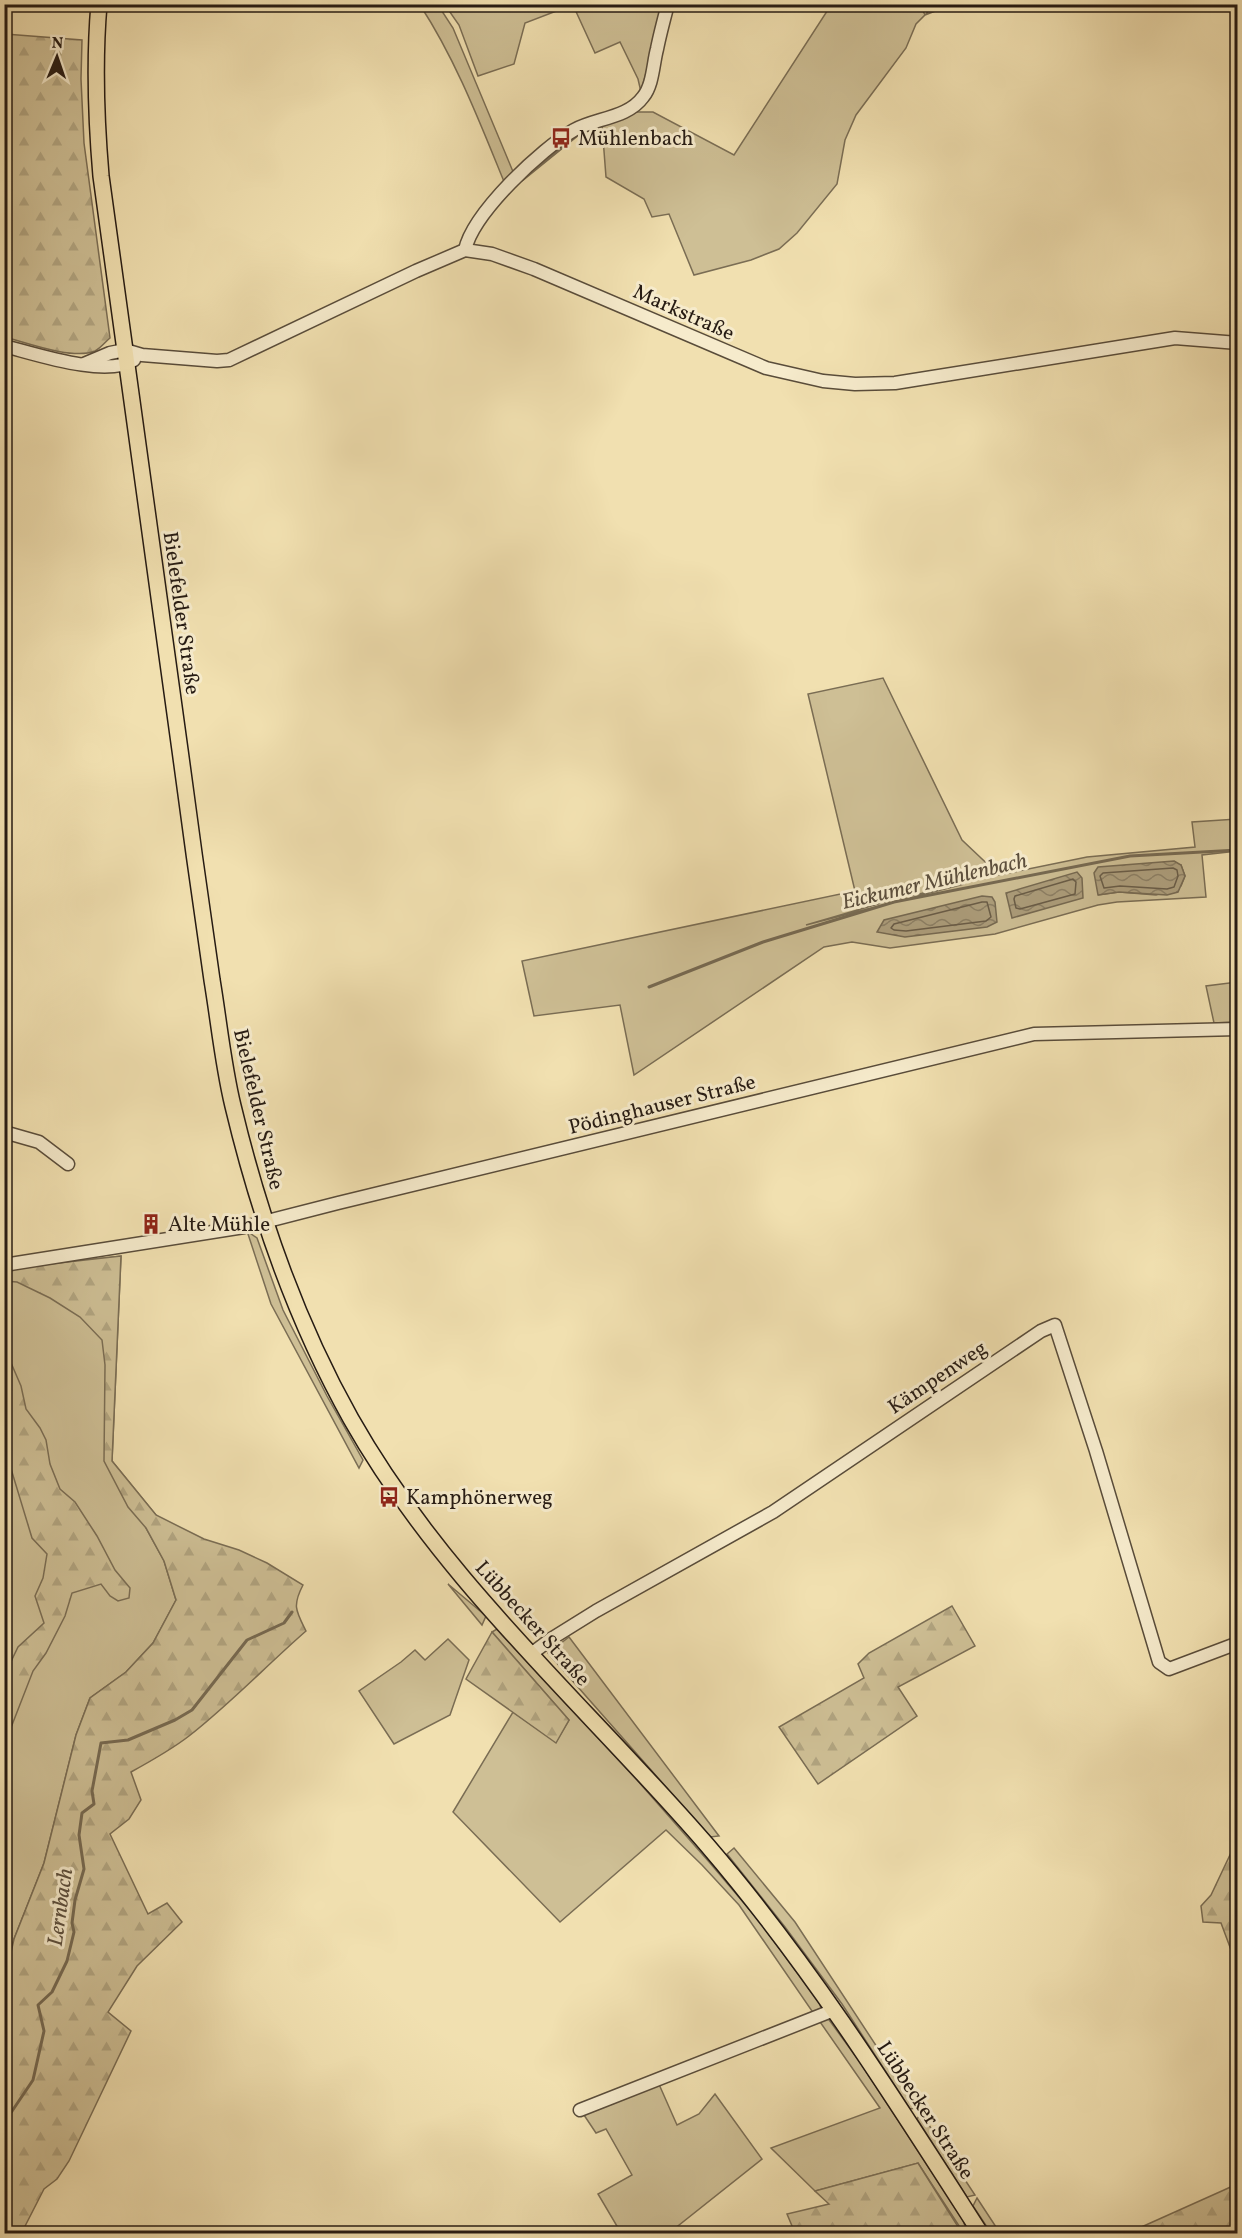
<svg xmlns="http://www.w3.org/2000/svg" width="1242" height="2238" font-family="Vollkorn,serif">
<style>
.green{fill:#cebf95;stroke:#7a6d54;stroke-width:1.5;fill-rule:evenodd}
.forest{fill:url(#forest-firs);stroke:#7a6d54;stroke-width:1.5}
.water{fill:url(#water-waves);stroke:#766951;stroke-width:1.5}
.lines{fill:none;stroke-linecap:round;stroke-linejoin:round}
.shore{stroke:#695c47;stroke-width:1.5}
.stream{stroke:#766951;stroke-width:3}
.minor-casing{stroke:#594c3a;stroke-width:15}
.major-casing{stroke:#261b13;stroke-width:18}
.minor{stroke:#f6ebcc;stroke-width:12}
.major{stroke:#f1e0b0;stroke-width:15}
.labels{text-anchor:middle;stroke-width:6;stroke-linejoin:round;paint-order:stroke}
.poi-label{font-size:21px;fill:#261b13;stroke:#f6ebcc;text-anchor:start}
.street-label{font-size:21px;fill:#261b13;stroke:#f6ebcc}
.water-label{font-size:22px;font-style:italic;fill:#5c4f3d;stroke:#f6ebcc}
</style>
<defs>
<pattern id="forest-firs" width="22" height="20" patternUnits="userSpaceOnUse" patternTransform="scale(1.5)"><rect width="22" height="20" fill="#cebf95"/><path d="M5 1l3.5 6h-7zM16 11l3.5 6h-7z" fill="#b1a480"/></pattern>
<pattern id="water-waves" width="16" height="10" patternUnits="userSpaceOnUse" patternTransform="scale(1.5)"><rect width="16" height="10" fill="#ac9d7b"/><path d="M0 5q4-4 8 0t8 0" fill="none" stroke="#8c7f64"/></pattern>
</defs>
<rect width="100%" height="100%" fill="#f1e0b0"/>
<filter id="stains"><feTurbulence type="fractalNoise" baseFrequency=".00333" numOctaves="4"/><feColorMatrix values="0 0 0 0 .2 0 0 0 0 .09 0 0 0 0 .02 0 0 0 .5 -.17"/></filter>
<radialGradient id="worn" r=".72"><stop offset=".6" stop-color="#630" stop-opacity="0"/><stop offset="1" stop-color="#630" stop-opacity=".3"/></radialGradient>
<g class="green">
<path d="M420 5H438L453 28 514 174 505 184C480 123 456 60 420 5Z"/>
<polygon points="445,5 572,5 525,23 514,64 478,76 459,25"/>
<polygon points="573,5 664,5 641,92 638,79 620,42 595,53"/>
<polygon points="831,5 920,5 925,15 934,5 951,5 925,15 916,24 906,48 856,115 845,140 837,184 797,233 779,249 751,260 694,275 669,214 652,217 644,199 606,177 602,125 634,112 653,112 734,155"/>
<path d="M883 678 962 840 999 875 1087 857 1195 847 1192 822 1237 819V851L1202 855 1206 897 1117 902 1098 905 995 934 890 948 852 942 824 947 634 1075 620 1005 534 1016 522 961 855 891 808 694ZM1181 865 1185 876 1181 886 1156 895 1119 892 1098 895ZM964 884 806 925 892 900Z"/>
<polygon points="1237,982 1237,1022 1214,1023 1206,986"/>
<polygon points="247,1231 257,1238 283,1310 327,1396 363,1460 359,1468 271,1304"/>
<polygon points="121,1256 112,1461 156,1515 146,1528 164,1561 176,1600 153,1643 126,1672 90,1698 76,1735 44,1863 14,1939 5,1979 5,1269"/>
<polygon points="448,1584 486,1616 482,1625"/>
<polygon points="497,1629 637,1780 710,1863 760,1922 820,2004 821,2009 814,2014 739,1905 702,1865 666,1830 560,1922 453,1812 513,1712 556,1742 569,1720 492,1632"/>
<polygon points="569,1637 719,1836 710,1837 548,1653"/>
<polygon points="448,1639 469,1660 450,1715 394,1744 359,1691 401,1662 415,1650 425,1660"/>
<polygon points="734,1848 795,1922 917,2108 910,2109 842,2004 785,1927 727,1854"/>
<polygon points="827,2017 862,2065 963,2220 965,2226 963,2232 918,2163 815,2191 771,2148 880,2108 818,2019"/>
<polygon points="658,2082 677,2125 699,2114 715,2094 762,2159 669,2233 621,2233 598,2194 632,2175 606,2129 596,2133 582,2112"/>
<polygon points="921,2113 975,2195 967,2197 917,2119"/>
<polygon points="977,2198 1000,2233 991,2233 973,2206"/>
</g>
<g class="forest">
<path d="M5 34 82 40 81 79 84 143 110 338C105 342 101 348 95 351 73 360 27 343 5 337Z"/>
<path d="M121 1256 112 1461 156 1515 204 1539 239 1550 267 1563 303 1585C292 1606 296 1611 306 1631 267 1665 230 1704 189 1736 171 1750 151 1761 131 1772L141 1800 129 1819 110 1834 148 1914 167 1903 182 1922 137 1966 108 2012 131 2031 69 2161 57 2179 44 2189 21 2234 5 2233V1979L14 1939 44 1863 76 1735 90 1698 126 1672 153 1643 176 1600 164 1561 146 1528 128 1507 104 1461 105 1365 102 1340 80 1317 50 1298 17 1282 5 1281V1269Z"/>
<polygon points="5,1349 21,1386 26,1409 40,1428 46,1440 50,1464 60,1489 75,1502 97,1536 115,1570 130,1588 129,1598 118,1601 110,1596 101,1584 72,1593 65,1616 46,1653 33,1671 5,1743 5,1674 18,1647 44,1623 35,1596 43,1578 47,1554 32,1538 5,1449"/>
<polygon points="952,1606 975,1646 898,1687 917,1716 818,1784 779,1727 864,1678 858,1664 869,1653"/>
<polygon points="492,1632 569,1720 556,1743 466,1679"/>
<polygon points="1237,1840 1237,1966 1221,1923 1203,1922 1201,1906 1211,1895"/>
<polygon points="918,2163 962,2233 853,2234 849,2228 818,2233 795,2233 787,2214 829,2204 815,2191"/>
<polygon points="1237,2184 1237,2233 1128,2233 1224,2190"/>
</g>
<g class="water">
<polygon points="1174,861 1181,865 1185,876 1178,892 1167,895 1119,892 1098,895 1094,873 1098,867"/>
<polygon points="1077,872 1082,878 1083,898 1012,918 1006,893"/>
<polygon points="982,896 992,897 995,902 997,922 987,927 905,937 877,932 884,920"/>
</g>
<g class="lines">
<g class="shore">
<polygon points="1173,868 1177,870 1178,876 1174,887 1167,889 1120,886 1104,888 1100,876 1103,873"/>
<polygon points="1073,879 1076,882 1075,894 1020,909 1016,908 1014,899 1015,896"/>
<polygon points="982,902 987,902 991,917 986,921 906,931 894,930 891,928 894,924"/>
</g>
<g class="stream">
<polyline points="522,180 580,133"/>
<polyline points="649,987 763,942 894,902 1130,856 1238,850"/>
<polyline points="4,2123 33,2080 44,2031 38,2005 52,1992 67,1961 74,1932 72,1923 75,1900 84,1869 79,1835 82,1813 94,1804 92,1791 101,1743 128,1740 175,1720 192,1710 247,1640 284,1623 292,1612"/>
</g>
<g class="minor-casing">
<g id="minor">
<path d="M465 250C473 213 541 149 574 130 596 118 628 118 643 97 653 85 653 64 657 49 660 34 664 19 668 4"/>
<path d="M4 346C36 354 106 378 134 360"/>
<polyline points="84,364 110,353 125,350 142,355 217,361 229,360 416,271 465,250 492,254 534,269 766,368 823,381 855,384 895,383 1175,338 1238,343"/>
<polyline points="4,1132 39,1142 68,1164"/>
<polyline points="4,1265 244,1227 338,1203 1034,1034 1238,1029"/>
<polyline points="531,1654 551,1639 596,1611 773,1512 1041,1331 1055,1325 1096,1451 1159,1662 1169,1669 1238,1643"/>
<polyline points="580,2110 834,2010"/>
</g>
</g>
<g class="major-casing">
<path id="major" d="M99 4C94 62 96 118 101 176 127 367 154 559 180 750 190 827 201 903 212 980 219 1022 223 1065 233 1106 259 1215 296 1321 351 1419 443 1582 586 1705 707 1845 811 1966 895 2100 981 2234"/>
</g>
<use href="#minor" class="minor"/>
<use href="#major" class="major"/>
</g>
<defs>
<g id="bus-bare" transform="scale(1.62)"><path d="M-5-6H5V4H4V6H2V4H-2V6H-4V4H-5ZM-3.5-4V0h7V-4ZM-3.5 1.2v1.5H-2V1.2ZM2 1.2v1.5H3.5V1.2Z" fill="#8f2418" stroke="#f6ebcc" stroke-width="2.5" paint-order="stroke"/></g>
<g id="building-bare" transform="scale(1.62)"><path d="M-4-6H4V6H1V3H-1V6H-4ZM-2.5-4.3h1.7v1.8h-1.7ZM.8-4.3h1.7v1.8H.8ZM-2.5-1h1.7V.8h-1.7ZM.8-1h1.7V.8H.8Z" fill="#8f2418" stroke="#f6ebcc" stroke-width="2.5" paint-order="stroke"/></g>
</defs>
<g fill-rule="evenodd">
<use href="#bus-bare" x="561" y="138"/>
<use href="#building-bare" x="151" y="1224"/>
<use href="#bus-bare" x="389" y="1497"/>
</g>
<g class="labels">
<g class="poi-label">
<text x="578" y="145">Mühlenbach</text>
<text x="168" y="1231">Alte Mühle</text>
<text x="406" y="1504">Kamphönerweg</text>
</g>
<g class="street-label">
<text transform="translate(684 312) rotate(24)" y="7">Markstraße</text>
<text transform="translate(182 613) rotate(82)" y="7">Bielefelder Straße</text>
<text transform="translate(662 1104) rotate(-14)" y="7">Pödinghauser Straße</text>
<text transform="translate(259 1109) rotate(77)" y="7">Bielefelder Straße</text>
<text transform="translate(937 1377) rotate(-34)" y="7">Kämpenweg</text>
<text transform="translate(533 1623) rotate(48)" y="7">Lübbecker Straße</text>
<text transform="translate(926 2110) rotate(57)" y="7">Lübbecker Straße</text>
</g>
<g class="water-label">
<text transform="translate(934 880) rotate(-13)" y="8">Eickumer Mühlenbach</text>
<text transform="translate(59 1907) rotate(-82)" y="8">Lernbach</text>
</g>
</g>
<rect width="1242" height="2238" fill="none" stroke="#f1e0b0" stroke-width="24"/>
<rect x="6" y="6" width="1230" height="2226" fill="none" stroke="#261b13" stroke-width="3"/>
<rect x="12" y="12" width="1218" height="2214" fill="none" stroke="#261b13" stroke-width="1.5"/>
<g transform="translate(57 57) rotate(2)" stroke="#f6ebcc" stroke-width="4.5" paint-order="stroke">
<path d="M0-4.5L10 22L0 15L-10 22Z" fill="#261b13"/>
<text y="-9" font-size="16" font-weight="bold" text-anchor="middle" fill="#261b13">N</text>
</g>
<rect width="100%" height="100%" filter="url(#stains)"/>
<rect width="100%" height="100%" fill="url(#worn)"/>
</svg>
